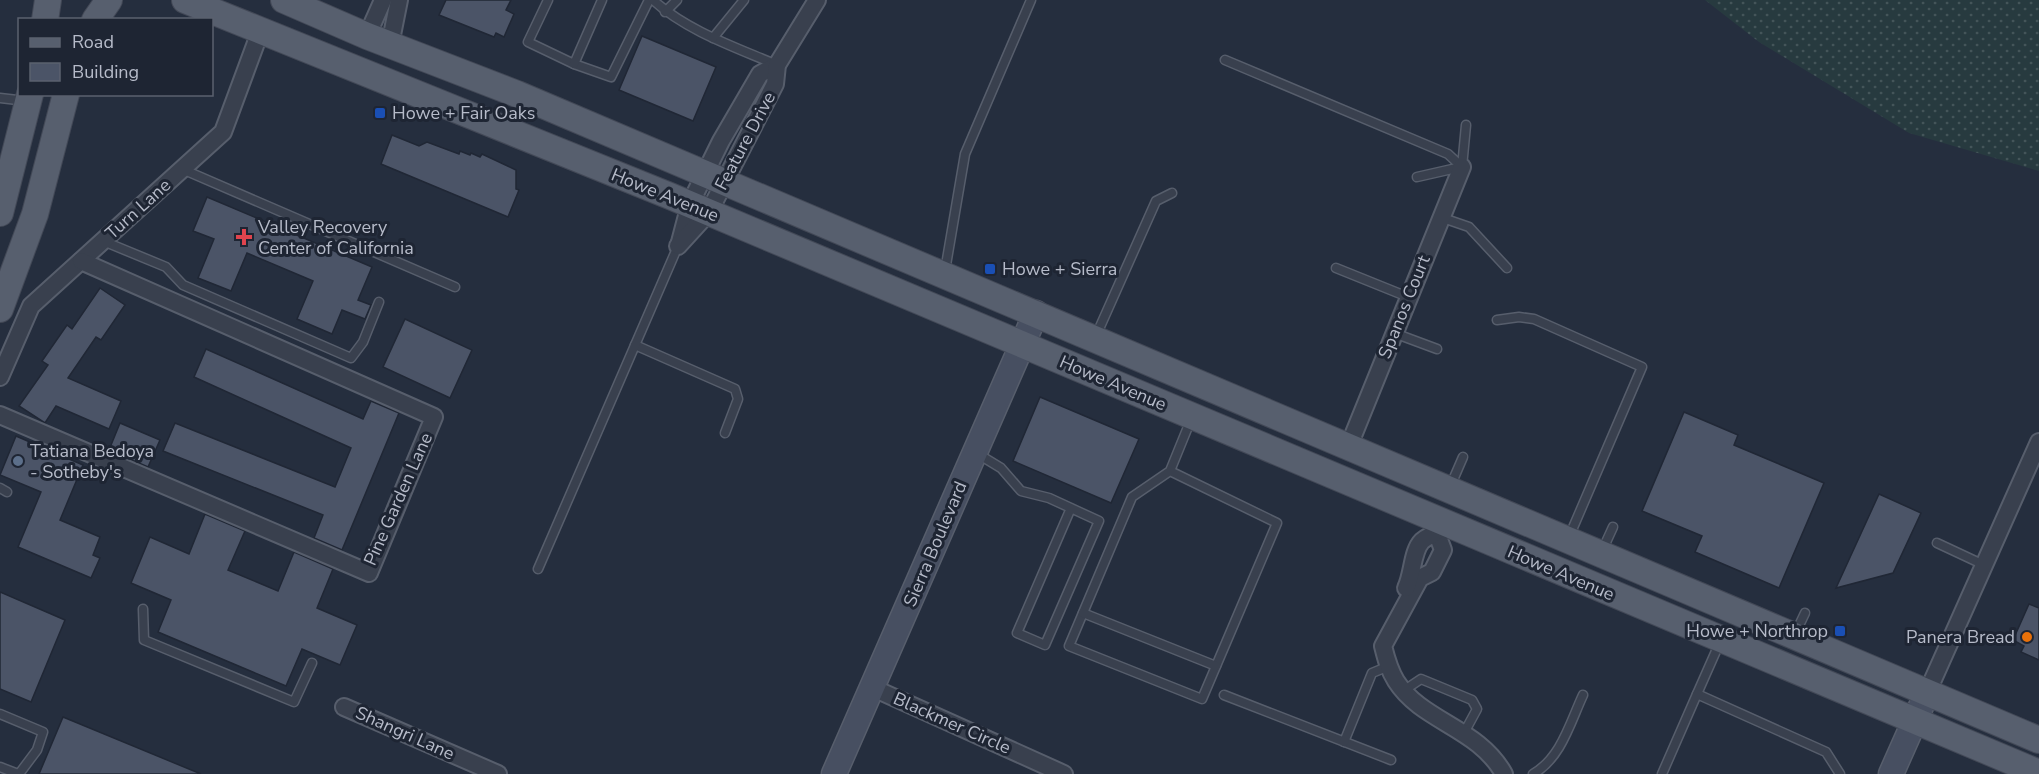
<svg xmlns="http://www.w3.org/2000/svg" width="2039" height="774" font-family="'Nunito Sans',sans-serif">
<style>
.grass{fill:url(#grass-dots)}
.building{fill:#4b5467;stroke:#202735;stroke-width:1.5}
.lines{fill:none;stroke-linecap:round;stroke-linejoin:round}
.lane-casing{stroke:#575e6c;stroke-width:11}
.street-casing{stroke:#575e6c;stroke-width:20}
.secondary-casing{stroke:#575e6c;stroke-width:27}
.primary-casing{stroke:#434957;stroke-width:28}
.lane{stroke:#39404e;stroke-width:8}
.street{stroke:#39404e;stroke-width:16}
.secondary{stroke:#474f61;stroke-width:24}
.primary{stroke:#575f6e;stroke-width:26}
.transit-dot{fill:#1a4fb4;stroke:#1e2533;stroke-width:2}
.health-dot{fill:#e0444e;stroke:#1e2533;stroke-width:2}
.service-dot{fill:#5c6f8a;stroke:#1e2533;stroke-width:2}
.food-dot{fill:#e8710a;stroke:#1e2533;stroke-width:2}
.labels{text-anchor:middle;stroke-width:6;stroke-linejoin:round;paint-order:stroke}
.poi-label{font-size:18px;fill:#b6bbc9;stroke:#1e2533;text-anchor:start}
.street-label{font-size:18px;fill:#b6bbc9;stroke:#1e2533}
</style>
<defs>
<pattern id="grass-dots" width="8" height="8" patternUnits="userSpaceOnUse" patternTransform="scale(1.5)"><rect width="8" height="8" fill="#273a3f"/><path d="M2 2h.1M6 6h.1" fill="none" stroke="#445559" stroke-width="1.8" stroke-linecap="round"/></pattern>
</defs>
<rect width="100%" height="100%" fill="#252e3e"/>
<polygon class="grass" points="1705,0 2039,0 2039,171 1909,133 1759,42"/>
<g class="building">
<polygon points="446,0 511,0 506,10 514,14 504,37 496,33 494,37 439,15"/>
<polygon points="642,36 716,67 693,121 619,90"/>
<polygon points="392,135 419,146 427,142 459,154 460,151 470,155 471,153 480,157 482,154 516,170 516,189 519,190 508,217 381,164"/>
<polygon points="207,197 372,267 358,300 371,305 365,319 342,310 332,334 297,319 313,281 247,253 231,291 198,278 214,239 193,231"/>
<polygon points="100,288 125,305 101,340 96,337 68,378 121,401 109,429 56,406 45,423 19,406 48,365 42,361 67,325 72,329"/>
<polygon points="405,319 472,350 450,398 383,367"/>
<polygon points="206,349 363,419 371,401 399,413 342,550 314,538 323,515 163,451 175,423 335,487 351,448 194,377"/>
<polygon points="1040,397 1139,439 1111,503 1013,461"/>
<polygon points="1684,412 1738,435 1734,445 1824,483 1779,588 1695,552 1702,536 1642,511"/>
<polygon points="120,423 160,440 148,467 109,450"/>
<polygon points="16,436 83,465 60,520 100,537 93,555 100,558 91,578 18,547 41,492 0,475"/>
<polygon points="1879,494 1921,513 1893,573 1836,588"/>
<polygon points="205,514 245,531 228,570 278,591 294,552 333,569 317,608 357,625 340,665 302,649 286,686 158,632 171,600 131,583 150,537 189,554"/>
<polygon points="0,592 65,620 31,702 0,689"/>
<polygon points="2029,604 2039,608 2039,660 2021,652 2024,646 2013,640"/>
<polygon points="63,717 201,774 39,774"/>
</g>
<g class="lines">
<g class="lane-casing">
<g id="lane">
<polyline points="548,0 528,42 574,64 611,77 649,0"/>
<path d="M653 0C687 31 735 47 777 65"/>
<polyline points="665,12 677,0"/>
<polyline points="713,38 744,0"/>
<polyline points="1225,60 1448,154 1462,167"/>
<polyline points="574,64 602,0"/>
<polyline points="0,98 26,101"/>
<polyline points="1462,167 1466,125"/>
<polyline points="182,169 455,287"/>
<polyline points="1417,177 1461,167"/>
<polyline points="1440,217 1469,227 1507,268"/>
<polyline points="103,241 166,267 183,285 351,358 363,342 379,302"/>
<polyline points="1336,268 1408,297"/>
<polyline points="945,271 965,154 1031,0"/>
<polyline points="1497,320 1519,317 1534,319 1642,367 1569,537"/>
<polyline points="1394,333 1437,349"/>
<polyline points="1095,338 1156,201 1172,193"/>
<polyline points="635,345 735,389 738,399 725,433"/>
<polyline points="978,454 1001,468 1021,491 1049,498 1099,521 1045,645 1017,633 1071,508"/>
<polyline points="1170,471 1132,497 1069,646 1202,699 1277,523 1170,471 1192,417"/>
<polyline points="1450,487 1463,457"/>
<polyline points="0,488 7,492"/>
<polyline points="1937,543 1984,565"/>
<polyline points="1602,551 1613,527"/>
<polyline points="538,569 678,246"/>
<polyline points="143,609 144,640 294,702 312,663"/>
<polyline points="1083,613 1216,666"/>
<polyline points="1795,634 1805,613"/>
<polyline points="1403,691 1421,679 1472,700 1477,709 1464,733"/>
<polyline points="1697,694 1720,642"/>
<polyline points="1224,695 1391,760"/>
<polyline points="0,714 43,732 37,750 19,774"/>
<polyline points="1344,742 1372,673 1389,666"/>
<polyline points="0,767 18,774"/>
<path d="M1533 774C1561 758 1570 723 1583 695"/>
<polyline points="1662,774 1697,694 1826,752 1840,774"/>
</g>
</g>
<g class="street-casing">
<g id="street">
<polyline points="367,36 383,0"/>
<polyline points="390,45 399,0"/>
<polyline points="680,242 690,204 721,141 760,74 777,65"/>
<polyline points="678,246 709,212 775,84 777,65 817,0"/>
<polyline points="0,377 31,306 223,132 260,32"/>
<polyline points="0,415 369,573 434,417 81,261"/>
<polyline points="1348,448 1462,167"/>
<path d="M1437 534 1443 550 1432 572 1420 578 1383 646C1386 658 1389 670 1396 681 1422 722 1478 727 1504 774"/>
<path d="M1406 588C1413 574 1412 551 1422 541 1430 534 1436 536 1440 525"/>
<polyline points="873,688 1064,774"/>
<polyline points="1927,693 2039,442"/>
<polyline points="344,707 498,774"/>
</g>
</g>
<g class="secondary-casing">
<g id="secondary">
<polyline points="834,774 1036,313"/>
<polyline points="1891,774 1927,693"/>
</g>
</g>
<g class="primary-casing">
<g id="primary">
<polyline points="185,0 670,196 2039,773"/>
<polyline points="284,0 367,36 517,94 2039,740"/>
<polyline points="45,20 48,0"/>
<polyline points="95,20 109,0"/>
<polyline points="0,213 30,94"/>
<polyline points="0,309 35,214 66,94"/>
</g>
</g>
<use href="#lane" class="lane"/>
<use href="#street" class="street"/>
<use href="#secondary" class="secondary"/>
<use href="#primary" class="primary"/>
</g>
<g class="transit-dot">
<rect x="374" y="107" width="12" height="12" rx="3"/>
<rect x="984" y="263" width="12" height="12" rx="3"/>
<rect x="1834" y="625" width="12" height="12" rx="3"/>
</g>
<path class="health-dot" d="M241 228h6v6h6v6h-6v6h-6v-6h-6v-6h6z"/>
<circle class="service-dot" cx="18" cy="461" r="6"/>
<circle class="food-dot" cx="2027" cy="637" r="6"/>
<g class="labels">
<g class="poi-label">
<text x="392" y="119">Howe + Fair Oaks</text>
<text x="258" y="233">Valley Recovery<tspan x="258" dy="21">Center of California</tspan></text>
<text x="1002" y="275">Howe + Sierra</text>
<text x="30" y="457">Tatiana Bedoya<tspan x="30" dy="21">- Sotheby's</tspan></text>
<text x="1828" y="637" text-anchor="end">Howe + Northrop</text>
<text x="2015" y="643" text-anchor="end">Panera Bread</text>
</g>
<g class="street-label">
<text transform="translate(745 141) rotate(-62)" y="6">Feature Drive</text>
<text transform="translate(665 195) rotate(22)" y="6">Howe Avenue</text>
<text transform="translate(138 209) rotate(-42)" y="6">Turn Lane</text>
<text transform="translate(1404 307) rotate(-68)" y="6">Spanos Court</text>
<text transform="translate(1113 383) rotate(23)" y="6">Howe Avenue</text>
<text transform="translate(398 499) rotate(-66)" y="6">Pine Garden Lane</text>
<text transform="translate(935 544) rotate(-67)" y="6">Sierra Boulevard</text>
<text transform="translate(1561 573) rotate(23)" y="6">Howe Avenue</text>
<text transform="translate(952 723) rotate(24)" y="6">Blackmer Circle</text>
<text transform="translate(405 733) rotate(24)" y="6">Shangri Lane</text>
</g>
</g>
<rect x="18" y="18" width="195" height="78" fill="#1e2533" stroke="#5b616f" stroke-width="1.5"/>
<rect x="30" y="38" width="30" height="9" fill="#575f6e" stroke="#5b616f" stroke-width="1.5"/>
<text x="72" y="48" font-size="18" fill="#b6bbc9">Road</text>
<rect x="30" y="63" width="30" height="18" fill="#4b5467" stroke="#5b616f" stroke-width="1.5"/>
<text x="72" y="78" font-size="18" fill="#b6bbc9">Building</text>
</svg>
